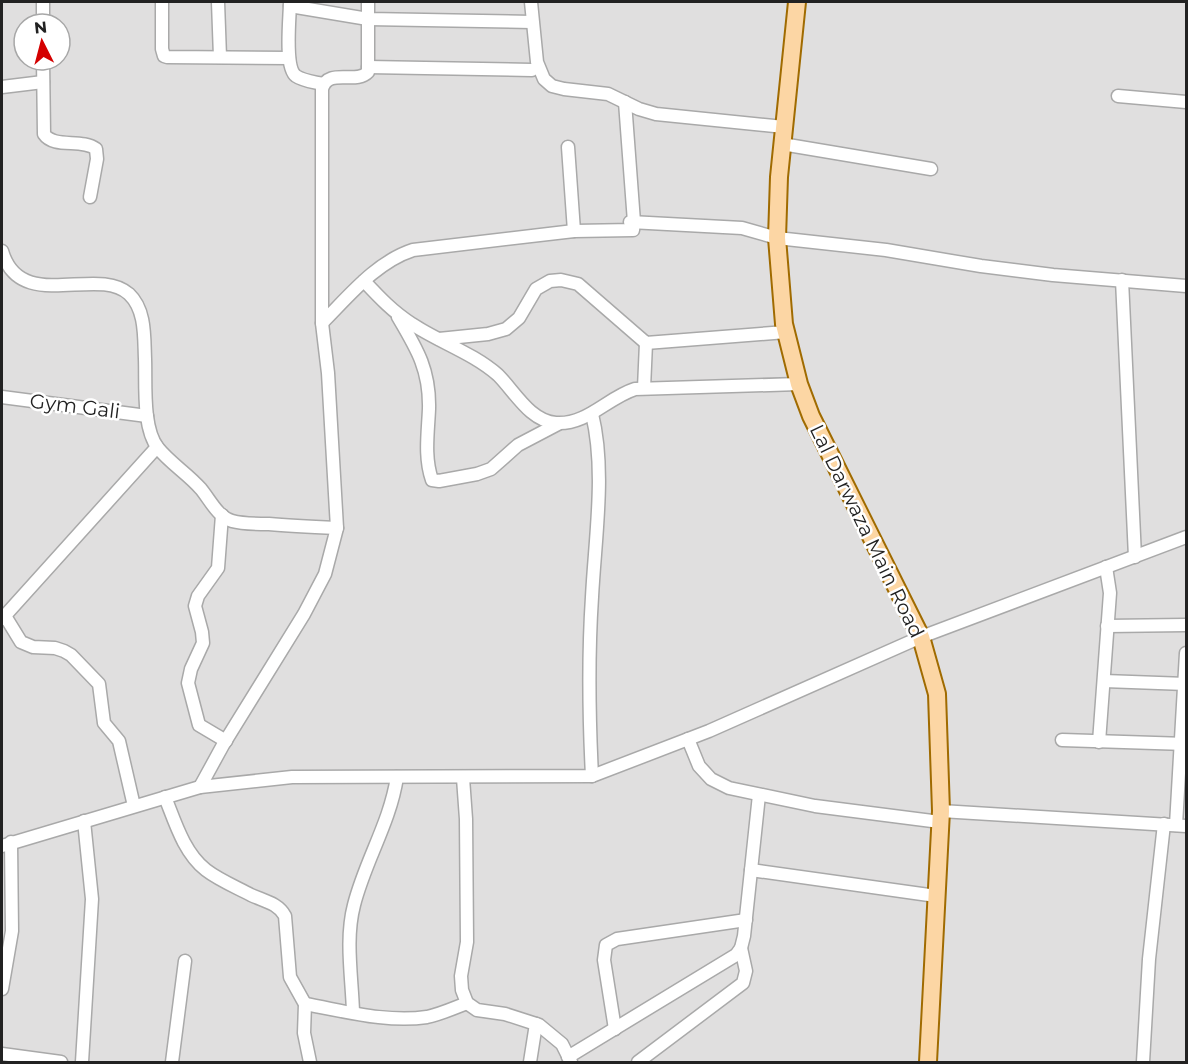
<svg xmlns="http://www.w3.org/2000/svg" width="1188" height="1064" font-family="Montserrat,sans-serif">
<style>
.residential{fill:#e0dfdf;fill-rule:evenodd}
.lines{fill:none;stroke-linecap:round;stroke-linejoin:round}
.minor-casing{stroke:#a9a9a9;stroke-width:15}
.major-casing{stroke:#a06b00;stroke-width:20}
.minor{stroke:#fff;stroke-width:12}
.major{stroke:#fcd6a4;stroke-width:16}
.labels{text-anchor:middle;stroke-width:5;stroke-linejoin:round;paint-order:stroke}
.street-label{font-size:20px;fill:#222;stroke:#fff}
</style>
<rect width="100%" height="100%" fill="#f2efe9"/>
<path class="residential" d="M2 2H1186V1062H2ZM24 24H60V60H24Z"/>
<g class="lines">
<g class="minor-casing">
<g id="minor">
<polyline points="162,2 162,49 164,56 167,57 289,58"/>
<polyline points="218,2 220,57"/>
<path d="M290 2C290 17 284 67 296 76 303 81 315 82 323 84"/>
<polyline points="531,2 537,62 544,79 552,86 564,89 608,94 639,109 656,114 784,127"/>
<polyline points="290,6 368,19 532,22"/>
<polyline points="43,24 43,2"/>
<path d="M43 60 44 134C54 149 82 138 96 149L97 159 90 197"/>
<polyline points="368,67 532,70"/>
<polyline points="2,87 43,82"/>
<polyline points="1118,96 1186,102"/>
<polyline points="782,144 931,169"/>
<polyline points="568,147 574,231"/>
<polyline points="630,222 742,228 777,238 886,250 981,266 1053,275 1186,286"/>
<path d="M2 251C20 314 97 265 129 294 146 310 144 337 145 359 146 383 142 428 158 448 170 463 188 474 201 489 210 500 218 517 232 521 243 524 257 524 269 524 291 526 314 527 337 528L325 574 304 614 223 745 200 787"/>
<polyline points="1122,280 1135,557"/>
<path d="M364 281C379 297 393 312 412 324 439 342 473 353 498 375 515 392 530 421 556 423 587 425 607 398 635 389L799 384"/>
<path d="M398 317C417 349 430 370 429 409 428 433 424 457 432 480L439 481 477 474 491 469 518 445 558 424"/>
<path d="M322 323C349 296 376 262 413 250L574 231 633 230 634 222 625 102"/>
<polyline points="439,339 488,334 506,329 519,318 536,289 550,281 561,280 578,284 646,343 786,332"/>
<polyline points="644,388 646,343"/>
<polyline points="2,397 147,416"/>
<path d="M592 414C606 470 595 538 592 597 588 657 589 717 592 776"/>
<polyline points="222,515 218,568 198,596 195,606 202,632 203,643 191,669 188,683 199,725 226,741"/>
<path d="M337 528 328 373 322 323V89C328 67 356 85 368 72V2"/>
<polyline points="5,616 21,642 33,647 55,648 64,651 71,655 99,684 104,723 119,741 134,806"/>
<polyline points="2,619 157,447"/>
<polyline points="1107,626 1186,625"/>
<polyline points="1104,681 1186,684"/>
<polyline points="688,739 699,766 711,779 729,788 815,806 940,822"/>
<polyline points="1062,740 1186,744"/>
<polyline points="1099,742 1110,593 1106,567"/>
<polyline points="463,778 466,819 467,942 461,976 462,990 467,1003 477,1010 505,1014 539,1025 562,1044 571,1062"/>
<path d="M165 797C175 822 184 853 206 870 219 880 236 887 251 895 264 901 278 903 285 916L290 977 305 1004 304 1033 310 1062"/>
<polyline points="941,811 1186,826"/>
<polyline points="1176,825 1186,653"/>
<polyline points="2,846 200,787 292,777 592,776 709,731 921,637 1186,537"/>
<polyline points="751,870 936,896"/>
<polyline points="2,989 12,931 11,842"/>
<path d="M305 1004C345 1011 387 1023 427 1017 441 1014 454 1008 467 1003"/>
<path d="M353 1012C352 978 345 939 354 905 365 861 390 823 397 777"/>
<polyline points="615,1029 604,960 606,945 617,939 746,920"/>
<polyline points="2,1054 61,1062"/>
<polyline points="568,1057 736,955 741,948 744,936 759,795"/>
<polyline points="82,1062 92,899 84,821"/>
<polyline points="172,1062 185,961"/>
<polyline points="530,1062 536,1024"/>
<polyline points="638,1062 743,983 746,971 741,948"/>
<polyline points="1143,1062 1149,959 1164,824"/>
</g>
</g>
<g class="major-casing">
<polyline id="major" points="797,2 779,177 777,238 784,324 799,384 811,416 921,637 937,694 941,811 928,1062"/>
</g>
<use href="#minor" class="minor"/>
<use href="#major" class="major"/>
</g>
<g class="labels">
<g class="street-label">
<text transform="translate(75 406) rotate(7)" y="7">Gym Gali</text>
<text transform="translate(867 531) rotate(64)" y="7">Lal Darwaza Main Road</text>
</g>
</g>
<rect width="1188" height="1064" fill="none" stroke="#222222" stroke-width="6"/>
<g transform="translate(42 42) rotate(354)"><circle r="28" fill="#ffffff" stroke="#a7a7a7" stroke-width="1.5"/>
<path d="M0-4.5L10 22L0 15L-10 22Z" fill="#d40000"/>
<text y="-9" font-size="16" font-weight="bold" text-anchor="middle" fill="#222222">N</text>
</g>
</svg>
